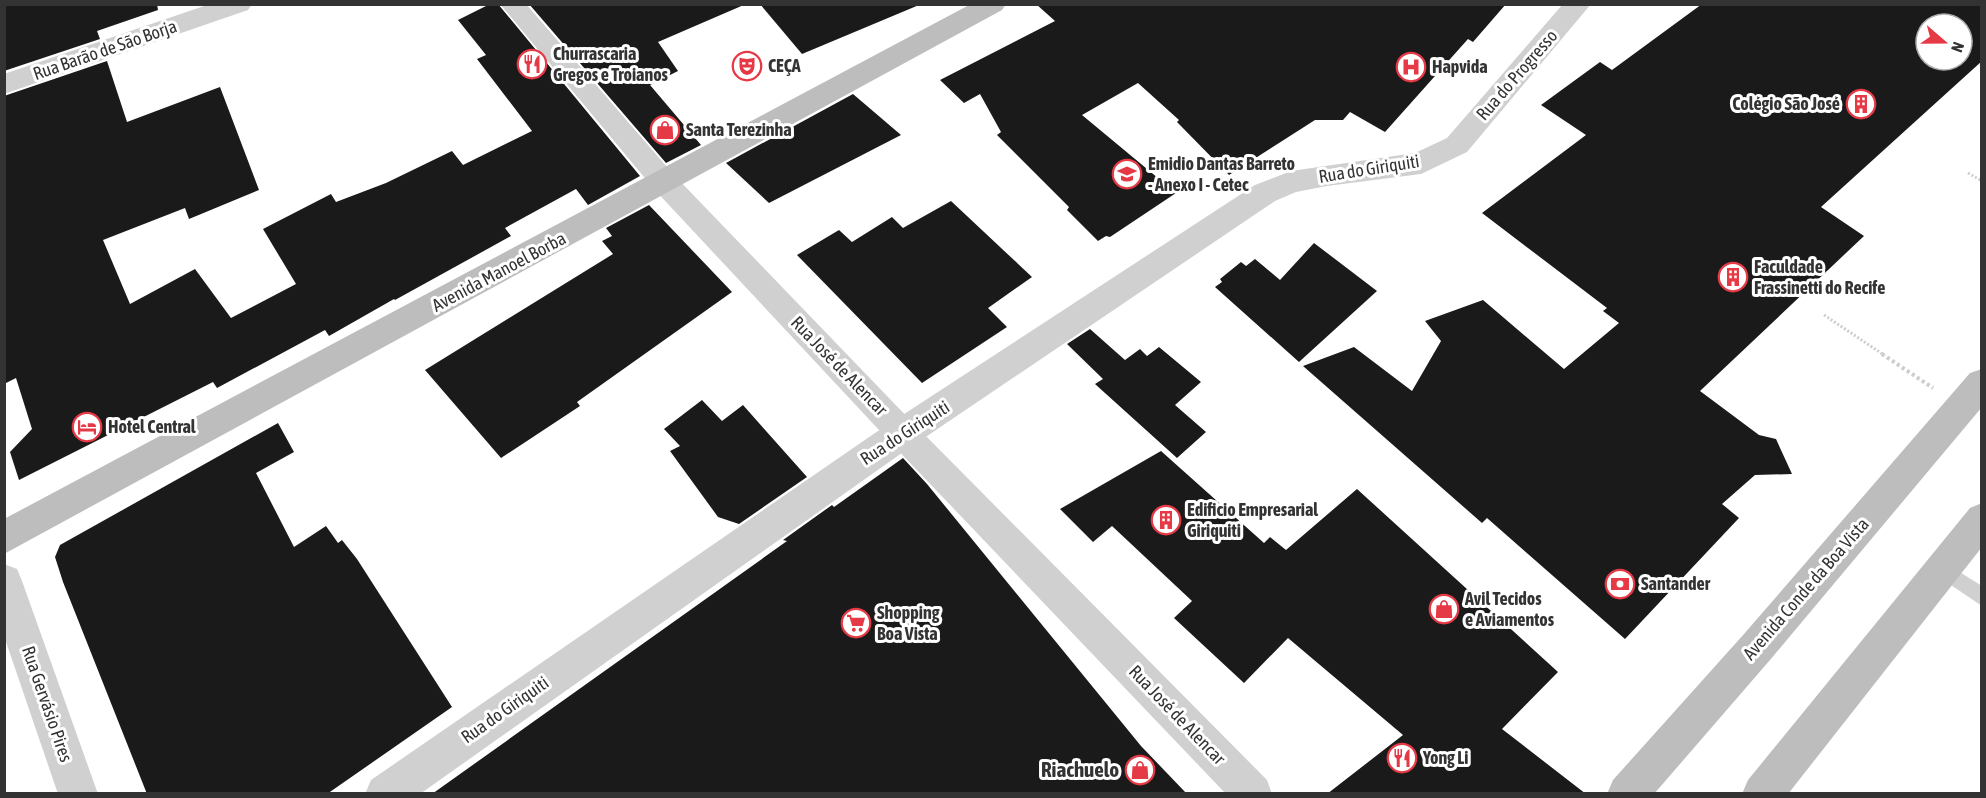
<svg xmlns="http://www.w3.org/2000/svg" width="1986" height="798" font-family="'Asap Condensed',sans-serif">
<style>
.building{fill:#1a1a1a;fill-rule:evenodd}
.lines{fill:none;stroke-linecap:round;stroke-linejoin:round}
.path-far1{stroke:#cdcdcd;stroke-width:3;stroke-dasharray:2 2;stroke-linecap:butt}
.path{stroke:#cdcdcd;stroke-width:4;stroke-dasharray:3 3;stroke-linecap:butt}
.service{fill:#d0d0d0;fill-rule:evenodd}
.minor{fill:#d0d0d0;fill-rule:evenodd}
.tertiary{fill:#d0d0d0;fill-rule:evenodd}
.secondary{fill:#bdbdbd;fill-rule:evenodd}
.labels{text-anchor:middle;stroke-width:6;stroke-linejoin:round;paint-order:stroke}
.street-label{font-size:18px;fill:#333;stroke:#fff}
.poi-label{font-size:18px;font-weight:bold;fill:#333;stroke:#fff;text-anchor:start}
.near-poi-label{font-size:21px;font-weight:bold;fill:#333;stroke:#fff;text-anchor:end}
</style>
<rect width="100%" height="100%" fill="#fff"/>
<g class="building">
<polygon points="4,4 157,4 158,10 97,31 100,39 4,71"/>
<polygon points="490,4 498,4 640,176 588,205 576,189 505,228 511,236 395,300 394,299 329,336 325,330 217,388 213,382 19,480 10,452 32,429 16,378 4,384 4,96 107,61 127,122 220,87 259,190 189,219 185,208 103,240 130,304 195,269 231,318 296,284 263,229 331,194 336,202 386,183 452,151 463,165 532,131 477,59 486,55 458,20"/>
<polygon points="529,4 746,4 658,42 678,71 650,85 701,145 666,163"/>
<polygon points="760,4 919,4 919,5 802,54"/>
<polygon points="1036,4 1506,4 1473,42 1468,39 1385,132 1350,112 1343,120 1315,120 1229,175 1177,122 1179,120 1138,83 1082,115 1176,193 1110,237 1106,236 1098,241 1067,210 1069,207 997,135 1001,132 980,94 964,103 940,80 1055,21"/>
<path d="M1702 4H1982V61L1821 207 1864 236 1700 391 1759 435 1776 439 1792 474 1755 475 1722 504 1739 518 1625 639 1487 518 1482 523 1303 366 1354 347 1412 391 1441 341 1425 321 1483 300 1564 369 1619 323 1603 311 1607 308 1482 213 1586 135 1541 105 1600 62 1612 70ZM1926 24H1962V60H1926Z"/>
<polygon points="853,94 901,135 769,203 726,163"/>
<polygon points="951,201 1032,277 988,308 1007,327 922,383 797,255 839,230 852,242 892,217 903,228"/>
<polygon points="649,205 732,292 577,402 580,406 501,458 425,370 613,254 602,241 612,236 606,228"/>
<polygon points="1314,243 1377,291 1299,362 1215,287 1222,282 1220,279 1241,262 1246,266 1255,259 1280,280"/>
<polygon points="1090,329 1125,360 1140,349 1147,356 1159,347 1201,382 1175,405 1206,432 1177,458 1095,384 1103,379 1067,344"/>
<polygon points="702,400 722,421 743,405 807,477 739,524 718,517 670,451 680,446 664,429"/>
<polygon points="278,423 294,452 256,473 294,547 326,526 338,543 342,540 357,559 452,707 327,794 147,794 63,582 55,557 60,545"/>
<polygon points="1161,451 1264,543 1270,537 1286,550 1357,489 1558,672 1502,729 1586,794 1327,794 1403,735 1288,638 1244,683 1174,618 1192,601 1112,526 1093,542 1060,509"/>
<polygon points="903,458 927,484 1141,746 1187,794 432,794 787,541 783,540 832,505 834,507"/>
</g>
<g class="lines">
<g class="path-far1">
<polyline points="1968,173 1982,181"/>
<polyline points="1824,315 1884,355"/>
</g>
<polyline class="path" points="1882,354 1933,388"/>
<polygon class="service" points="1942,561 1982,586 1982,606 1936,575 1933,569 1936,563"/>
<polygon class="minor" points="500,4 526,4 674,175 915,425 1267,780 1272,794 1226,794 893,445 654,189"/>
<g class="tertiary">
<polygon points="210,4 252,4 248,10 4,94 4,74"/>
<polygon points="1563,4 1591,4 1467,152 1421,174 1327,186 1296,192 1275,201 899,455 420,794 365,794 371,780 875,433 1255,185 1291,171 1415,153 1447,138"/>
<polygon points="4,564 17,569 22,581 98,794 58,794 4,636"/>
</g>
<g class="secondary">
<polygon points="971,4 1006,4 1002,10 4,554 4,519"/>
<polygon points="1982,369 1982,407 1770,660 1654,794 1607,794 1613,780 1744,634 1970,373"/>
<polygon points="1982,503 1982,547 1788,794 1742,794 1748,780 1970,508"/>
</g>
</g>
<defs>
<g id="restaurant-ring" transform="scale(1.5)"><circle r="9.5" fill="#fff" stroke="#e63946" stroke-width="1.5"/><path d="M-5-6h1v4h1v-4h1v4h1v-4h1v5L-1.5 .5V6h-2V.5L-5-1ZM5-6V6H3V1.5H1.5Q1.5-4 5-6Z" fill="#e63946"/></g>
<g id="theatre-ring" transform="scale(1.5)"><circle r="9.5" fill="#fff" stroke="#e63946" stroke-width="1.5"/><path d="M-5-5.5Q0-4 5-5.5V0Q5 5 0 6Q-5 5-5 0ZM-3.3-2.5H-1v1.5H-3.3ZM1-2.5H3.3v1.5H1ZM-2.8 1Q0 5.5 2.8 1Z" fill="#e63946"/></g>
<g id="hospital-ring" transform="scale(1.5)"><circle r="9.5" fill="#fff" stroke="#e63946" stroke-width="1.5"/><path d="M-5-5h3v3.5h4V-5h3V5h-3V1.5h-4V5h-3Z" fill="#e63946"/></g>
<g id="building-ring" transform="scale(1.5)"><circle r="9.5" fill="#fff" stroke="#e63946" stroke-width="1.5"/><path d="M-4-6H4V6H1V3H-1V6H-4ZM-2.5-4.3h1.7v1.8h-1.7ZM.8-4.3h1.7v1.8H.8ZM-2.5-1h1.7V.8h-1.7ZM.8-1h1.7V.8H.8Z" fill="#e63946"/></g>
<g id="shop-ring" transform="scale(1.5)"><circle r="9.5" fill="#fff" stroke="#e63946" stroke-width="1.5"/><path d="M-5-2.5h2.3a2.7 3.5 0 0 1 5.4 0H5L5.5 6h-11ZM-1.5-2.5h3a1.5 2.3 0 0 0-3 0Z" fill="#e63946"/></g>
<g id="school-ring" transform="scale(1.5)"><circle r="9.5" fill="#fff" stroke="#e63946" stroke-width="1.5"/><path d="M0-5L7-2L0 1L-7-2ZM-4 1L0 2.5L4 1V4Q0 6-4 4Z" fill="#e63946"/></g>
<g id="hotel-ring" transform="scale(1.5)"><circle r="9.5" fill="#fff" stroke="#e63946" stroke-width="1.5"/><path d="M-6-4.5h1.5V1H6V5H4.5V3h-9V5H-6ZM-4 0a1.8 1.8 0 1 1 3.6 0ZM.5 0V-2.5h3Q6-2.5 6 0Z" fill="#e63946"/></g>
<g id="bank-ring" transform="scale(1.5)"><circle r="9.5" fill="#fff" stroke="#e63946" stroke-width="1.5"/><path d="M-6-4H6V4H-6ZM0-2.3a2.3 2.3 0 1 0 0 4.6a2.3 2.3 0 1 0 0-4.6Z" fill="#e63946"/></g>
<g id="supermarket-ring" transform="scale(1.5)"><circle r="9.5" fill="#fff" stroke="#e63946" stroke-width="1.5"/><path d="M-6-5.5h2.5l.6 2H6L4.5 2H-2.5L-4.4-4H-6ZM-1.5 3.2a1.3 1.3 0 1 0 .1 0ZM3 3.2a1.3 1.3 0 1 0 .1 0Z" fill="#e63946"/></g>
</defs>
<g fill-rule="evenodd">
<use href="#restaurant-ring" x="532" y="64"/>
<use href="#theatre-ring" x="747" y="66"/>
<use href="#hospital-ring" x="1411" y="67"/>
<use href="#building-ring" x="1861" y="104"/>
<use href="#shop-ring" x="665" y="130"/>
<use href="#school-ring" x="1127" y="174"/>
<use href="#building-ring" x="1733" y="277"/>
<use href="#hotel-ring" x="87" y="427"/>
<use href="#building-ring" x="1166" y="520"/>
<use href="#bank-ring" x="1620" y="584"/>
<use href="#shop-ring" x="1444" y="609"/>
<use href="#supermarket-ring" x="856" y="623"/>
<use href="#restaurant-ring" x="1402" y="758"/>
<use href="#shop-ring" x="1140" y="770"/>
</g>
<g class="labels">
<g class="street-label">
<text transform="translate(105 50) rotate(-19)" y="6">Rua Barão de São Borja</text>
<text transform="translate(1517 75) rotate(-49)" y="6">Rua do Progresso</text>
<text transform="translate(1369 169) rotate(-9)" y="6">Rua do Giriquiti</text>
<text transform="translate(499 272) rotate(-28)" y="6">Avenida Manoel Borba</text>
<text transform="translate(839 366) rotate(46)" y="6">Rua José de Alencar</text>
<text transform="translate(905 433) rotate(-33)" y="6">Rua do Giriquiti</text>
<text transform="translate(1806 589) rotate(-49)" y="6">Avenida Conde da Boa Vista</text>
<text transform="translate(47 704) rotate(71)" y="6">Rua Gervásio Pires</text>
<text transform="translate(505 710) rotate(-35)" y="6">Rua do Giriquiti</text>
<text transform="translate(1177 715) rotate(46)" y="6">Rua José de Alencar</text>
</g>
<g class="poi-label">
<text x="553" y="60">Churrascaria<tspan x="553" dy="21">Gregos e Troianos</tspan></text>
<text x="768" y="72">CEÇA</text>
<text x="1432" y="73">Hapvida</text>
<text x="1840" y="110" text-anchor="end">Colégio São José</text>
<text x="686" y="136">Santa Terezinha</text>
<text x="1148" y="170">Emidio Dantas Barreto<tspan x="1148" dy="21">- Anexo I - Cetec</tspan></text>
<text x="1754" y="273">Faculdade<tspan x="1754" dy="21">Frassinetti do Recife</tspan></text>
<text x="108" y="433">Hotel Central</text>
<text x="1187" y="516">Edificio Empresarial<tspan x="1187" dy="21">Giriquiti</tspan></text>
<text x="1641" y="590">Santander</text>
<text x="1465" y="605">Avil Tecidos<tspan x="1465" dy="21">e Aviamentos</tspan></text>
<text x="877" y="619">Shopping<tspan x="877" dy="21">Boa Vista</tspan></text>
<text x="1423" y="764">Yong Li</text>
</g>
<g class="near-poi-label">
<text x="1119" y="777">Riachuelo</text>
</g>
</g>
<rect width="1986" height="798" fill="none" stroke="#333333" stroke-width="12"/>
<g transform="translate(1944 42) rotate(110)"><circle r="28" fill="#ffffff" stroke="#adadad" stroke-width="1.5"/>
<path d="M0-4.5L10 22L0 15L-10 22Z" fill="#e63946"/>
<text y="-9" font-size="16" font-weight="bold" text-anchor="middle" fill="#333333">N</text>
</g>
</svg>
